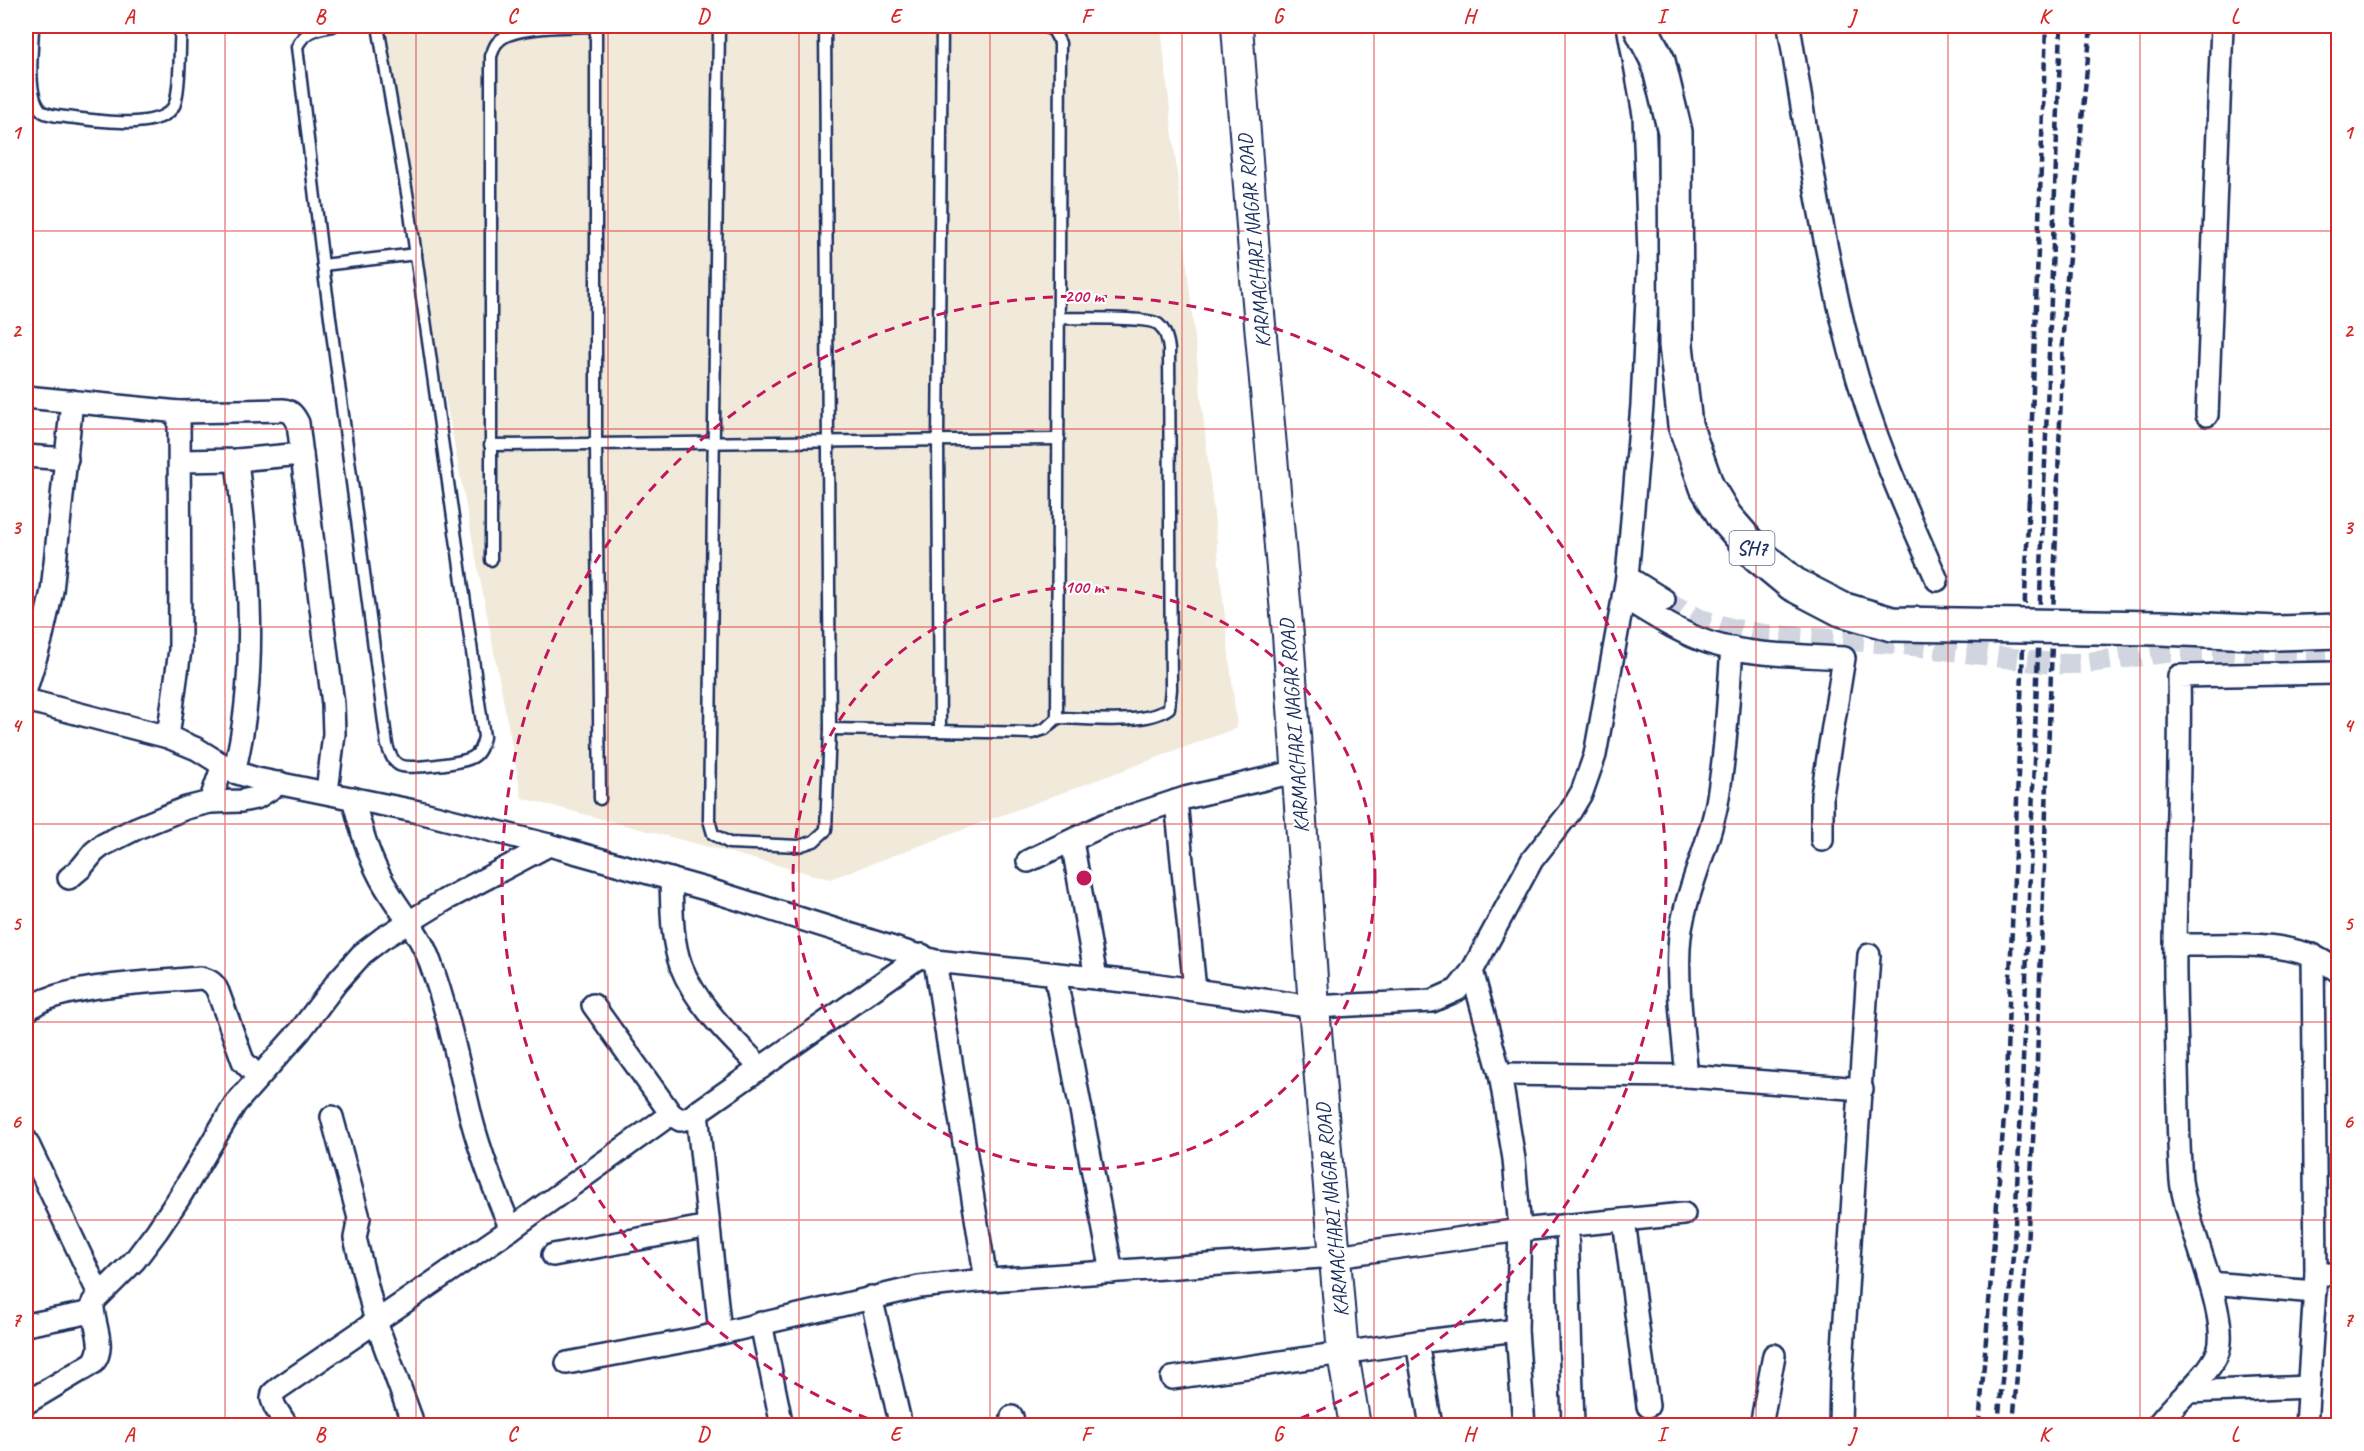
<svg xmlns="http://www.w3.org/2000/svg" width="2364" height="1451" font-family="Caveat,sans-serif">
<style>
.built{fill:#f1eadb}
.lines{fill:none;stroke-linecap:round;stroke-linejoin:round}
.street-tunnel{stroke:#d1d5df;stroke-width:21;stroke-dasharray:21 10;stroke-linecap:butt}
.lane-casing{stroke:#1b2f5e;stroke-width:15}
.street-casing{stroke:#1b2f5e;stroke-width:26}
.secondary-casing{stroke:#1b2f5e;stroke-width:34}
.primary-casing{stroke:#1b2f5e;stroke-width:38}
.lane{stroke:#fff;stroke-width:10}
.street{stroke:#fff;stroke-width:21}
.secondary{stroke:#fff;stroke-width:30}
.primary{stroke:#fff;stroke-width:33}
.rail{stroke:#1b2f5e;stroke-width:4.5;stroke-dasharray:9 4.5;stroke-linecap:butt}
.primary-bridge-casing{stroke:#1b2f5e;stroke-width:38;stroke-linecap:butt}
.primary-bridge{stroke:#fff;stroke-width:33}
.grid{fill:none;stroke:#d62828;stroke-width:1.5;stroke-opacity:0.55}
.ring{fill:none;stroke:#c2185b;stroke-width:3;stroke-dasharray:10 8}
.labels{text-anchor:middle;stroke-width:4.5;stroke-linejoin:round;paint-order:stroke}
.shield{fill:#fff;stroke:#5f6d8e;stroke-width:1.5}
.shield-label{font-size:20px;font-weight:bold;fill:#1b2f5e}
.street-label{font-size:21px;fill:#1b2f5e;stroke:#fff}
.centre{fill:#c2185b;stroke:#fff;stroke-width:3}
.ring-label{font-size:18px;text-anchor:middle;font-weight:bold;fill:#c2185b;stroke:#fff;stroke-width:4.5;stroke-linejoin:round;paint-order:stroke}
.neatline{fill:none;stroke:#d62828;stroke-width:2}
.grid-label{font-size:20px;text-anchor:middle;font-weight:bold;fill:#d62828}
</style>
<rect width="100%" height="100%" fill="#fff"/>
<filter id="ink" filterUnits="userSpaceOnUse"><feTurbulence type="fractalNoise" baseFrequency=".0167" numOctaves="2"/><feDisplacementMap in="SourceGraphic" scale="12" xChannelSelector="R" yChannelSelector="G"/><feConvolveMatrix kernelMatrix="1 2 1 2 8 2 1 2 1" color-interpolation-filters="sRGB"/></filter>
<g filter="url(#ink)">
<polygon class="built" points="374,26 1161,26 1237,728 830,879 522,798"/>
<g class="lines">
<polyline class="street-tunnel" points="1664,600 1699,619 1733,629 1767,635 1901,644 2055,664 2085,663 2169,652 2338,650"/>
<g class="lane-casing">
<g id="lane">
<path d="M33 26C33 47 25 97 43 112 47 114 52 115 57 116 83 118 169 136 176 100 181 76 179 49 181 26"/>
<path d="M333 26C316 29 304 31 297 47L323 265 387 745C389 752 392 761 399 765 409 770 463 763 473 757 480 753 482 745 484 737L408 199 378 26"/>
<polyline points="596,26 596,443 600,799"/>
<polyline points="719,26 709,820 713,834 729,843 799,846 814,841 826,830 830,729 825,26"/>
<polyline points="323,265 416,254"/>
<polyline points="490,445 1059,439"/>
<path d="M491 560V56C493 52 494 46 497 43 510 25 576 27 597 26"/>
<path d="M1057 718C1087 718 1145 726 1169 708L1171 689 1169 350C1168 340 1166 330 1158 324 1146 316 1078 319 1059 318"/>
<polyline points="830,729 1032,733 1045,729 1057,718 1060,43 1053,30 1042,26"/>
<polyline points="940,731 938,440 942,26"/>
</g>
</g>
<g class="street-casing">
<g id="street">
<path d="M1789 26C1807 135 1822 244 1850 351 1871 431 1904 506 1937 580"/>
<path d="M26 397 179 412 283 410C291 411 294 415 298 423L333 704 334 734 327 792"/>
<polyline points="2207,415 2222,26"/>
<polyline points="26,456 67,459"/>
<polyline points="180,461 237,460 302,454"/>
<polyline points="1627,577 1664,600"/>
<path d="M1623 597C1651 614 1679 633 1710 643 1752 656 1799 655 1844 658L1822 795V840"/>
<polyline points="26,689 41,640 52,591 72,401"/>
<polyline points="26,700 168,737 197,749 234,772 257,779 419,812 549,845 709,890 935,961 1152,984 1314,1007 1432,1001 1457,990 1472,971 1532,860 1570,812 1582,792 1595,755 1627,577 1642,405 1649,254 1644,115 1628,26"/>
<polyline points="168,737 180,650 179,412"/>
<path d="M234 772C260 669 248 564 237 460"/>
<path d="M353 798C360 824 366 850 379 875 394 905 419 930 430 962 449 1014 459 1068 472 1121 482 1158 496 1194 511 1229"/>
<polyline points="1176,801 1195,990"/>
<polyline points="210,802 223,765"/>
<polyline points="1072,841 1096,978"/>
<polyline points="1028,861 1106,824 1185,798 1298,771"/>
<polyline points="69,878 81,868 94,852 103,845 137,828 186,808 210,802 241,801 256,798 280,783"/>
<path d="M671 879C672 908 671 939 681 966 696 1005 732 1038 761 1068"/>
<path d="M2175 945C2218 946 2268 940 2310 955 2320 958 2330 966 2338 971"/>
<polyline points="935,961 986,1280"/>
<polyline points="1472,971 1500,1074 1514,1159 1520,1230 1517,1330 1524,1426"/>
<polyline points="1055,974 1112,1272"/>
<polyline points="593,1005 671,1114 680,1120 689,1118 922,955"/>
<path d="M26 1012C50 984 161 982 200 978 210 980 214 983 218 992L243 1061 258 1077"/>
<polyline points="1500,1074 1687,1076 1862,1089"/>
<path d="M1687 1076C1683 1034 1677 990 1679 948 1681 900 1708 851 1717 803 1726 752 1728 700 1732 648"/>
<polyline points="697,1112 720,1333"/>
<polyline points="332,1117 359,1218 355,1238 376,1322 411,1418"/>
<polyline points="26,1140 99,1294"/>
<polyline points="1624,1220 1648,1406"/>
<polyline points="1567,1225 1573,1426"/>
<polyline points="553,1255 709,1226"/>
<polyline points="2316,1273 2338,1275"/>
<polyline points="2210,1283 2315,1292"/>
<polyline points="871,1297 901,1426"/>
<polyline points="761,1323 782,1426"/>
<polyline points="26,1325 92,1312"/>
<polyline points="1417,1342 1431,1426"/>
<polyline points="567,1363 696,1339 919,1287 976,1281 1336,1256 1520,1230 1684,1214"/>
<polyline points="1172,1378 1417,1342 1517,1330"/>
<polyline points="2187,1392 2308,1387"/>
<path d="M26 1403 93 1363C108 1346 91 1322 93 1302L135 1260 157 1231 179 1198 235 1104 300 1031 337 982 362 954 383 938 445 900 549 845"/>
<polyline points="1012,1417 1014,1426"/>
<polyline points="287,1426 275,1407 272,1399 273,1393 279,1388 511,1229 671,1114"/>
<polyline points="1761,1426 1774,1355"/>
<polyline points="1840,1426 1841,1379 1869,955"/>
<path d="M2157 1426C2173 1403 2209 1376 2218 1352 2231 1317 2185 1222 2181 1180 2178 1142 2178 1104 2177 1066 2177 1026 2174 985 2175 944 2176 854 2181 765 2179 676L2338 673"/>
<polyline points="2306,1426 2316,1273 2313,955"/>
</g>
</g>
<g class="secondary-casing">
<polyline id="secondary" points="1237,26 1256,280 1288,635 1314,1007 1343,1354 1355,1426"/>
</g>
<g class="primary-casing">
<polyline id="primary" points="2277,633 2338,631"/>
</g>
<use href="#lane" class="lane"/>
<use href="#street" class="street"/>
<use href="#secondary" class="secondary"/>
<use href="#primary" class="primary"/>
<g class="rail">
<polyline points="2029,502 2046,26"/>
<polyline points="1979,1426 2005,1105 2029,495"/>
<polyline points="1998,1426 2014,1244 2022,1088 2061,26"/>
<polyline points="2013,1426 2027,1245 2036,1089 2064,310 2091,26"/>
</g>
<g class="primary-bridge-casing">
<polyline id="primary-bridge" points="1640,26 1658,61 1675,132 1676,345 1685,425 1707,487 1725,517 1758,555 1793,584 1841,609 1892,624 2161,628 2277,633"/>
</g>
<use href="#primary-bridge" class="primary-bridge"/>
</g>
</g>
<path class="grid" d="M225 26V1426M416 26V1426M608 26V1426M799 26V1426M990 26V1426M1182 26V1426M1374 26V1426M1565 26V1426M1756 26V1426M1948 26V1426M2140 26V1426M26 231H2338M26 429H2338M26 627H2338M26 824H2338M26 1022H2338M26 1220H2338"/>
<g class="ring">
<circle cx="1084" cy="878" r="291"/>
<path d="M885 1425A582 582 0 1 1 1283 1425"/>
</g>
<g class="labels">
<rect class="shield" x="1729.5" y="531" width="45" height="34" rx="4.5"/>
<g class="shield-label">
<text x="1752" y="555">SH7</text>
</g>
<g class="street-label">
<text transform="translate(1254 241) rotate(-95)" y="7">KARMACHARI NAGAR ROAD</text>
<text transform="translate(1294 726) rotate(-94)" y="7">KARMACHARI NAGAR ROAD</text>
<text transform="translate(1332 1210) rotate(-95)" y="7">KARMACHARI NAGAR ROAD</text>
</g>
</g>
<circle cx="1084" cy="878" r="9" class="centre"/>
<g class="ring-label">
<text x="1084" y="302">200 m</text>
<text x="1084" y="593">100 m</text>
</g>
<rect width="2364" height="1451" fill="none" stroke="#fff" stroke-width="66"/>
<rect x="33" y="33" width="2298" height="1385" class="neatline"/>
<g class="grid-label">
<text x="129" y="23">A</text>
<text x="320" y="23">B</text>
<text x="512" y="23">C</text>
<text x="703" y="23">D</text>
<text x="895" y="23">E</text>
<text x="1086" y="23">F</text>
<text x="1278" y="23">G</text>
<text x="1469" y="23">H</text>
<text x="1661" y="23">I</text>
<text x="1852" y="23">J</text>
<text x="2044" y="23">K</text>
<text x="2235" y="23">L</text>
<text x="16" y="139">1</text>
<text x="2348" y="139">1</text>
<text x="16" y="337">2</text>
<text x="2348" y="337">2</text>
<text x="16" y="534">3</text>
<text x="2348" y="534">3</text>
<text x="16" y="732">4</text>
<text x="2348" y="732">4</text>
<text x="16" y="930">5</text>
<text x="2348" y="930">5</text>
<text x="16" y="1128">6</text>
<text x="2348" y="1128">6</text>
<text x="16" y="1326">7</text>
<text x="2348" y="1326">7</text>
<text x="129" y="1441">A</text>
<text x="320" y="1441">B</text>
<text x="512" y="1441">C</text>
<text x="703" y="1441">D</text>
<text x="895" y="1441">E</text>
<text x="1086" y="1441">F</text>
<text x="1278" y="1441">G</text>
<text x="1469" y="1441">H</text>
<text x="1661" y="1441">I</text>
<text x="1852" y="1441">J</text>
<text x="2044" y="1441">K</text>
<text x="2235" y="1441">L</text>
</g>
</svg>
